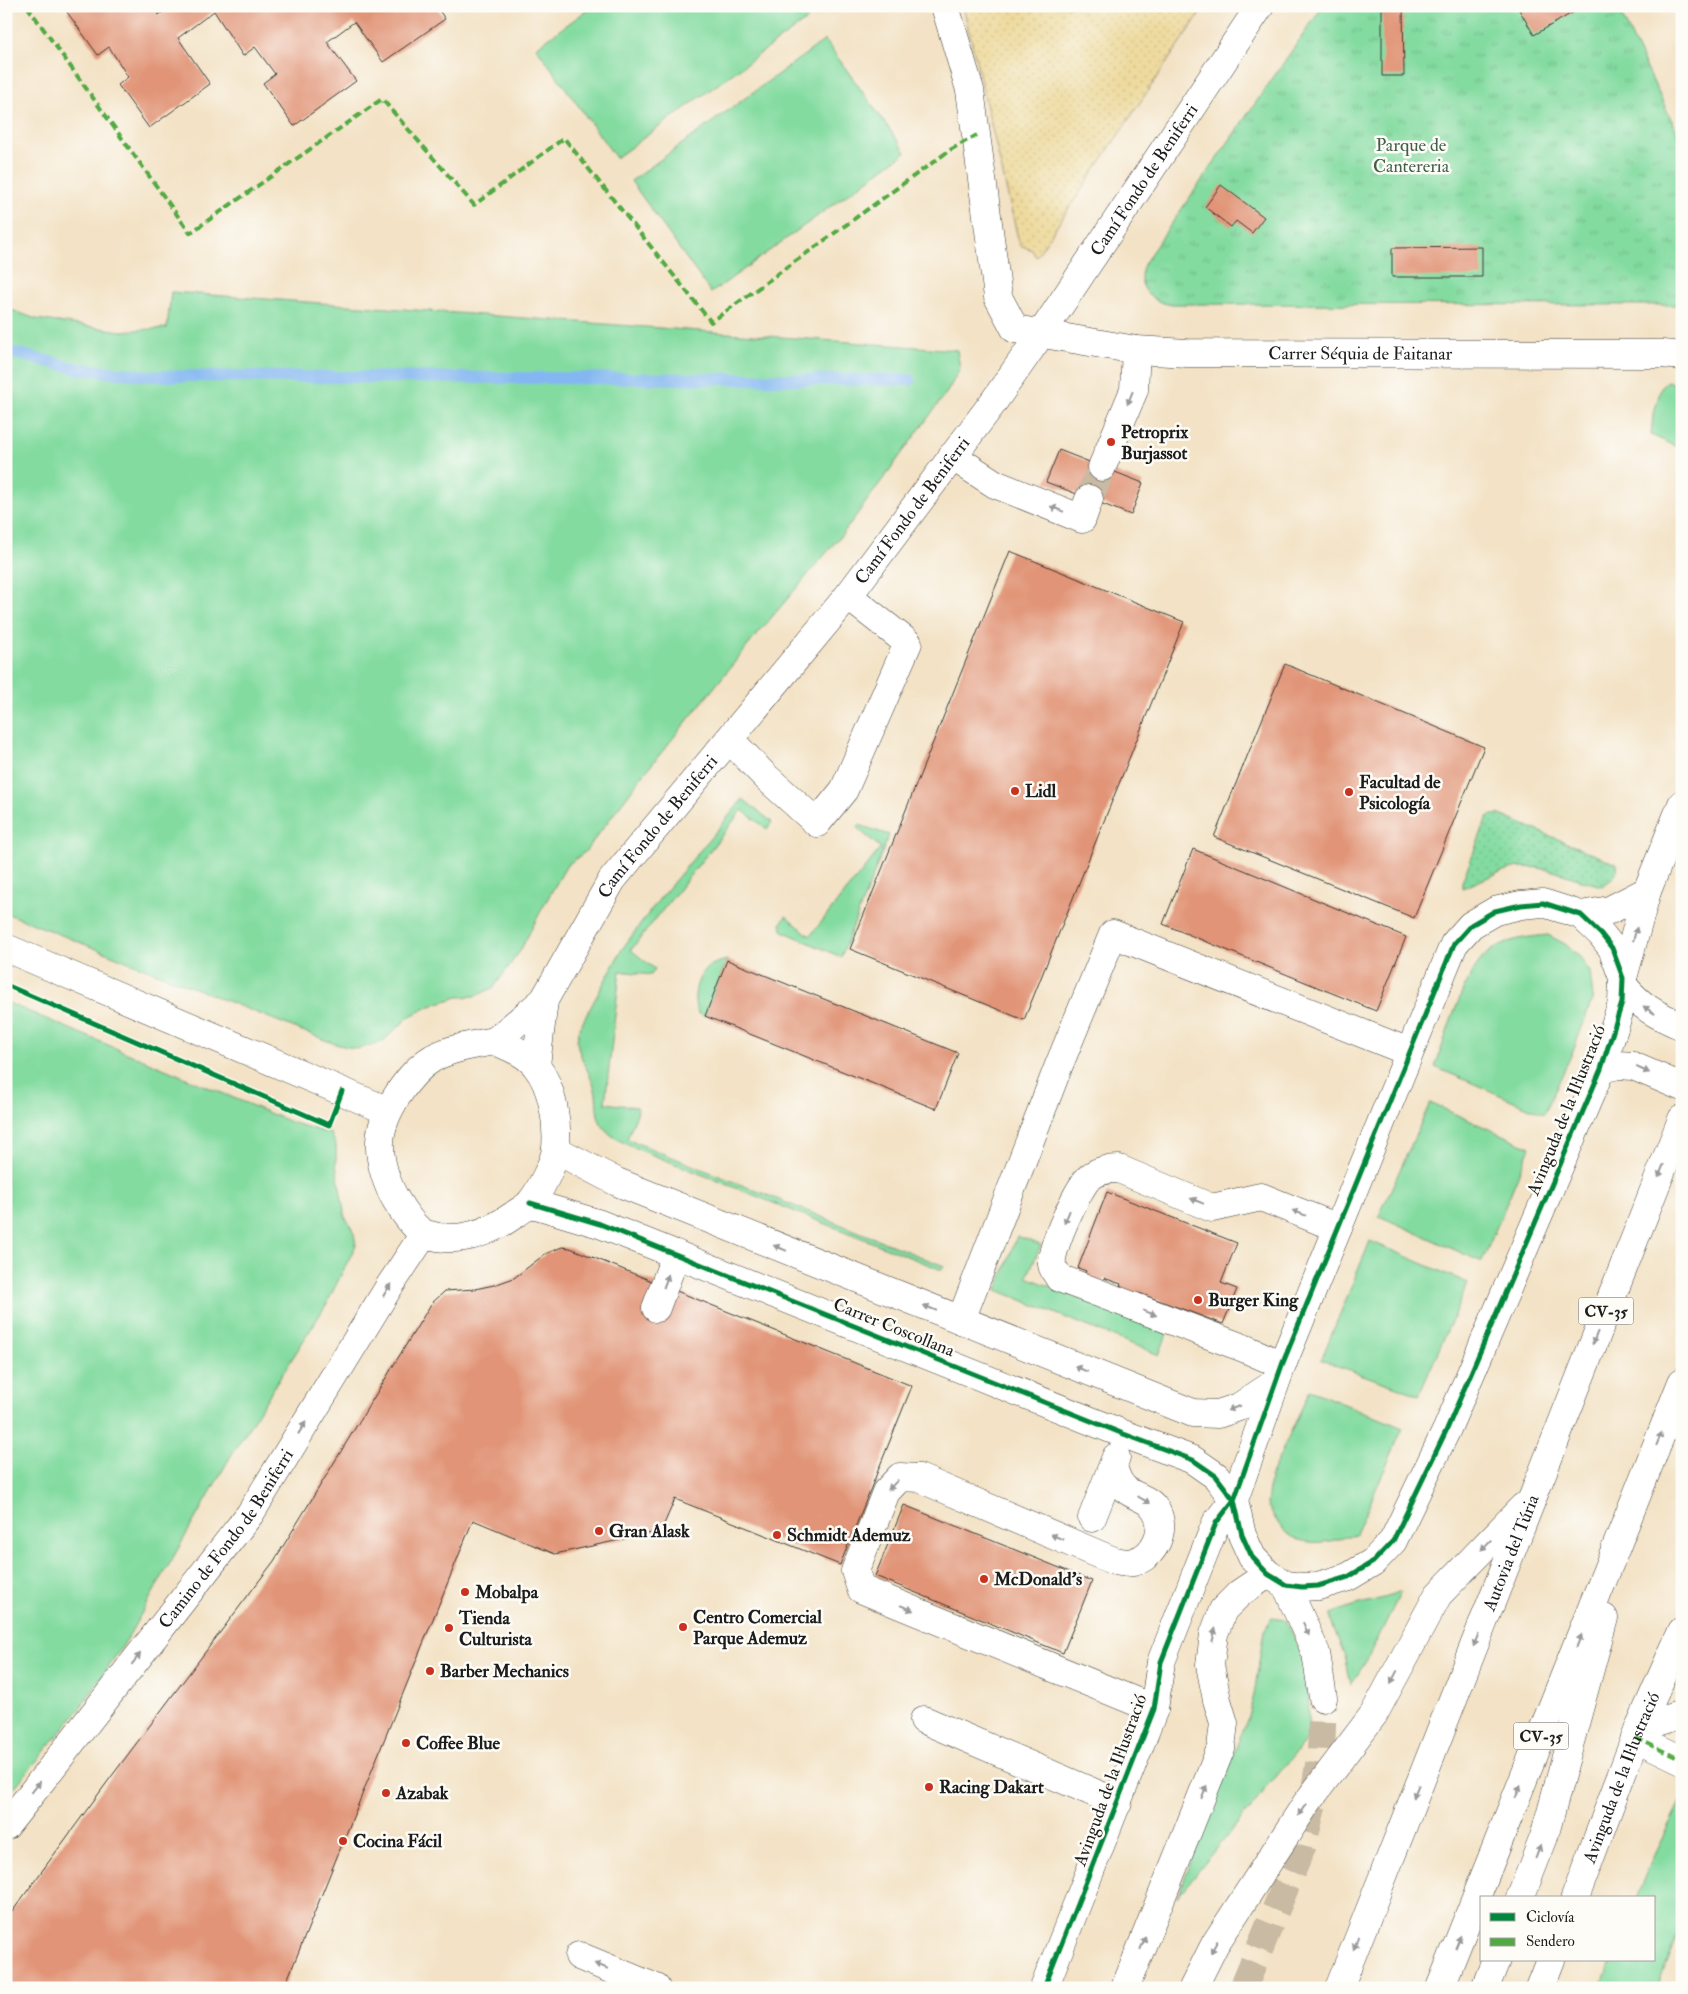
<svg xmlns="http://www.w3.org/2000/svg" width="1688" height="1994" font-family="'IM FELL Double Pica',serif">
<style>
.grass{fill:#83dba0;stroke:#507c5e}
.sand{fill:url(#sand-dots);stroke:#857b5d}
.park{fill:url(#park-tufts);stroke:#507c5e}
.garden{fill:url(#garden-dots);stroke:#507c5e}
.lines{fill:none;stroke-linecap:round;stroke-linejoin:round}
.stream{stroke:#84b7f1;stroke-width:12}
.building{fill:#e19477}
.minor-tunnel{stroke:#c8baa3;stroke-width:28;stroke-dasharray:28 14;stroke-linecap:butt}
.highway-tunnel{stroke:#c8baa3;stroke-width:28;stroke-dasharray:28 14;stroke-linecap:butt}
.minor-casing{stroke:#3c3a35;stroke-width:29}
.highway-casing{stroke:#3c3a35;stroke-width:29}
.minor{stroke:#fff;stroke-width:28}
.highway{stroke:#fff;stroke-width:28}
.quiet{stroke:#52a943;stroke-width:4;stroke-dasharray:8 4;stroke-linecap:butt}
.cycleway-casing{stroke:#fdfcf7;stroke-width:8}
.cycleway{stroke:#00873e;stroke-width:5}
.oneway{fill:#999}
.poi-dot{fill:#c8321e;stroke:#fdfcf7;stroke-width:2}
.labels{text-anchor:middle;stroke-width:5;stroke-linejoin:round;paint-order:stroke}
.shield{fill:#fdfcf7;stroke:#605f5e;stroke-width:1}
.shield-label{font-size:16px;font-weight:bold;fill:#1c1c1c}
.park-label{font-size:18px;fill:#405f4a;stroke:#fdfcf7}
.street-label{font-size:18px;fill:#1c1c1c;stroke:#fdfcf7}
.poi-label{font-size:18px;font-weight:bold;fill:#1c1c1c;stroke:#fdfcf7;text-anchor:start}
</style>
<defs>
<pattern id="sand-dots" width="8" height="8" patternUnits="userSpaceOnUse" patternTransform="scale(1.25)"><rect width="8" height="8" fill="#eeda9e"/><path d="M2 2h.1M6 6h.1" fill="none" stroke="#ccba88" stroke-width="1.8" stroke-linecap="round"/></pattern>
<pattern id="park-tufts" width="24" height="20" patternUnits="userSpaceOnUse" patternTransform="scale(1.25)"><rect width="24" height="20" fill="#83dba0"/><path d="M3 7l-1-3M5 7V3M7 7l1-3M15 17l-1-3M17 17v-4M19 17l1-3" fill="none" stroke="#71bb89"/></pattern>
<pattern id="garden-dots" width="8" height="8" patternUnits="userSpaceOnUse" patternTransform="scale(1.25)"><rect width="8" height="8" fill="#83dba0"/><path d="M2 2h.1M6 6h.1" fill="none" stroke="#71bb89" stroke-width="1.8" stroke-linecap="round"/></pattern>
</defs>
<rect width="100%" height="100%" fill="#fdfcf7"/>
<filter id="ink" filterUnits="userSpaceOnUse"><feTurbulence type="fractalNoise" baseFrequency=".02" numOctaves="2"/><feDisplacementMap in="SourceGraphic" scale="10" xChannelSelector="R" yChannelSelector="G"/><feConvolveMatrix kernelMatrix="1 2 1 2 8 2 1 2 1" color-interpolation-filters="sRGB"/></filter>
<filter id="wash" filterUnits="userSpaceOnUse"><feTurbulence type="fractalNoise" baseFrequency=".0096" numOctaves="4" result="noise"/><feDisplacementMap in="SourceGraphic" scale="20" xChannelSelector="R" yChannelSelector="G"/><feGaussianBlur stdDeviation="1.12" result="paint"/><feColorMatrix in="noise" values="0 0 0 0 0 0 0 0 0 0 0 0 0 0 0 0 0 1.4 0 .05"/><feComposite in="paint" operator="in"/></filter>
<g filter="url(#wash)">
<rect width="100%" height="100%" fill="#f3e2c5"/>
<g class="grass">
<polygon points="593,6 799,6 808,19 616,158 536,47"/>
<polygon points="825,40 906,152 711,293 631,181"/>
<polygon points="171,292 957,350 960,369 947,392 844,532 755,637 640,779 585,852 567,865 544,905 520,951 494,987 476,996 458,997 435,1004 410,1016 381,1043 357,1049 335,1044 6,913 6,308 36,319 121,331 167,328"/>
<polygon points="1666,382 1682,383 1682,449 1651,435 1653,416 1662,385"/>
<path d="M743 799 772 822 767 829 742 810 631 950 655 969 651 975 620 971 605 1103 636 1107 638 1111 627 1139 944 1266 942 1270 630 1146C620 1141 608 1135 602 1125 596 1116 597 1105 596 1094 593 1076 580 1061 577 1042 577 1038 579 1032 580 1027L622 949 657 902Z"/>
<polygon points="859,825 889,835 841,957 787,933 782,930 781,923 786,916 810,936 881,848 857,828"/>
<path d="M1548 935 1565 944 1580 957 1590 972 1593 997 1574 1049 1544 1114 1435 1067C1446 1037 1464 971 1489 952 1506 939 1528 937 1548 935Z"/>
<path d="M727 960 705 1016 698 1013C692 1001 695 981 705 970 710 964 719 962 727 960Z"/>
<polygon points="6,1002 293,1123 331,1134 336,1145 336,1165 345,1217 353,1229 356,1245 326,1305 232,1454 124,1644 78,1711 14,1788 6,1795"/>
<polygon points="1430,1103 1530,1147 1482,1262 1379,1216"/>
<polygon points="1017,1236 1041,1245 1027,1277 1167,1334 1159,1355 997,1290"/>
<polygon points="1370,1241 1468,1283 1419,1395 1321,1360"/>
<path d="M1310 1390 1403 1428 1356 1534C1334 1541 1309 1549 1288 1534 1280 1529 1273 1514 1267 1505L1270 1477Z"/>
<path d="M1401 1592 1368 1658 1351 1685 1346 1660 1331 1621V1614C1353 1604 1378 1601 1401 1592Z"/>
<polygon points="1272,1618 1286,1620 1299,1648 1307,1678 1309,1699 1308,1738 1177,1897 1247,1720 1254,1695 1264,1630"/>
<polygon points="1682,1798 1682,1926 1657,1988 1600,1988 1611,1960 1654,1960 1654,1898 1636,1898 1651,1861"/>
</g>
<polygon class="sand" points="963,6 1205,6 1036,257 1032,250 1020,245 1017,234"/>
<path class="park" d="M1323 6H1617L1682 142V305L1168 304C1153 302 1137 288 1142 270 1143 265 1147 260 1149 256Z"/>
<path class="garden" d="M1498 814 1617 864C1619 876 1611 880 1602 886 1576 880 1552 867 1525 867 1504 867 1483 881 1462 888V882L1465 874 1488 816Z"/>
<g class="lines">
<polyline class="stream" points="6,351 79,369 152,376 910,380"/>
</g>
<g id="blocks">
<g class="building">
<polygon points="75,6 153,6 159,15 171,6 302,6 304,8 306,6 436,6 445,19 383,62 354,22 327,42 356,81 294,126 263,83 275,74 255,47 243,56 214,11 178,38 210,84 149,128 118,85 128,77 109,47 98,55 67,12"/>
<polygon points="1382,6 1403,6 1404,76 1382,76"/>
<polygon points="1517,6 1584,6 1534,35"/>
<polygon points="1221,185 1264,217 1252,233 1236,221 1231,227 1205,207"/>
<polygon points="1482,247 1482,277 1392,277 1392,248"/>
<polygon points="1059,450 1143,483 1131,515 1046,482"/>
<polygon points="1010,551 1184,622 1024,1020 850,949"/>
<polygon points="1285,664 1484,747 1414,918 1214,837"/>
<polygon points="1193,849 1406,937 1376,1011 1163,924"/>
<polygon points="727,960 958,1053 936,1109 705,1016"/>
<polygon points="1107,1192 1237,1243 1221,1283 1237,1289 1223,1324 1139,1293 1136,1299 1118,1293 1121,1284 1104,1278 1101,1286 1083,1279 1086,1271 1078,1268"/>
<polygon points="562,1247 570,1248 912,1386 840,1565 675,1499 661,1531 555,1554 473,1520 284,1988 6,1988 6,1920 111,1777 274,1561 431,1304 445,1291 475,1289 494,1285 514,1278 545,1254"/>
<polygon points="904,1505 1092,1581 1063,1653 875,1576"/>
</g>
</g>
</g>
<g filter="url(#ink)">
<use href="#blocks" fill-opacity="0" stroke="#3c3a35" stroke-width="1"/>
<g class="lines">
<polyline class="minor-tunnel" points="1089,499 1102,467"/>
<polyline class="highway-tunnel" points="1243,1988 1302,1847 1313,1803 1321,1752 1323,1698"/>
<g class="minor-casing">
<g id="minor">
<path id="s1" d="M945 6 970 90 998 297 1015 329 1136 350 1187 353 1662 354 1682 356"/>
<polyline points="952,456 995,484 1082,519 1089,499"/>
<polyline points="1102,467 1134,390 1136,350"/>
<polyline points="730,740 766,777 817,823 844,790 908,643 848,596"/>
<polyline points="1581,915 1610,910 1647,891"/>
<polyline points="6,948 388,1111"/>
<polyline points="1623,978 1647,891 1682,804"/>
<path d="M1623 985C1641 1007 1656 1015 1682 1026"/>
<path id="s2" d="M495 1041 544 1000 612 880 848 596 992 404 1041 334 1260 6"/>
<path d="M495 1041C509 1047 526 1053 536 1066 553 1087 558 1123 556 1149 554 1163 539 1193 530 1203 526 1208 519 1211 514 1215 488 1233 458 1245 426 1234 415 1230 402 1210 396 1200 387 1185 379 1161 380 1142 381 1114 408 1073 433 1058 452 1048 474 1045 495 1041Z"/>
<polyline points="536,1065 544,1000"/>
<polyline points="1601,1069 1618,1065 1633,1066 1682,1087"/>
<polyline points="556,1150 617,1182 1193,1413 1218,1414 1239,1407 1275,1383"/>
<polyline points="530,1203 600,1224 1121,1433 1193,1460 1216,1476 1234,1500 1242,1535 1252,1557 1268,1574 1286,1585 1302,1587 1318,1586 1348,1577 1373,1562 1393,1541 1447,1429 1601,1069 1622,1003 1623,978 1612,948 1601,934 1581,915 1543,903 1521,905 1495,911 1471,925 1454,944 1282,1365 1234,1500 1216,1523 1161,1662 1154,1709 1044,1988"/>
<polyline points="656,1308 676,1254"/>
<polyline points="961,1320 1059,1065 1113,934 1409,1052"/>
<path d="M1282 1365 1246 1349 1059 1278C1057 1274 1052 1269 1052 1264 1049 1251 1079 1185 1090 1177 1099 1170 1108 1169 1119 1169L1212 1208 1261 1197 1338 1228"/>
<path d="M1113 1466C1115 1473 1118 1482 1123 1487 1132 1497 1148 1497 1155 1509 1168 1528 1155 1557 1133 1562 1127 1564 1120 1562 1114 1561L919 1478 900 1477 886 1492 855 1571 861 1589 1154 1709"/>
<polyline points="1092,1518 1116,1457"/>
<polyline points="924,1720 1118,1803"/>
<polyline points="1639,1728 1682,1714"/>
<polyline points="1636,1738 1682,1760"/>
<path id="s3" d="M6 1826 250 1514 389 1287 424 1234"/>
<path id="s4" d="M1575 1898 1639 1728 1682 1631"/>
<polyline points="579,1956 656,1988"/>
<polyline points="1125,1988 1221,1748 1224,1723 1217,1700 1210,1665 1214,1634 1223,1610 1240,1593 1268,1574"/>
<polyline points="1540,1988 1551,1960"/>
</g>
</g>
<g class="highway-casing">
<g id="highway">
<polyline points="1286,1585 1316,1653 1323,1698"/>
<polyline points="1520,1898 1544,1837 1604,1618"/>
<polyline points="1193,1988 1215,1944 1306,1804 1374,1714 1438,1595 1523,1507"/>
<path id="s5" d="M1339 1988 1682 1119"/>
<polyline points="1440,1988 1682,1382"/>
<polyline points="1485,1988 1496,1960"/>
</g>
</g>
<use href="#minor" class="minor"/>
<use href="#highway" class="highway"/>
<g class="quiet">
<polyline points="27,6 190,233 382,99 474,205 564,138 711,322 950,150 977,135"/>
<polyline points="1636,1738 1682,1760"/>
</g>
<g class="cycleway-casing">
<g id="cycleway">
<polyline points="6,985 329,1125 342,1091"/>
<polyline points="530,1203 600,1224 1121,1433 1193,1460 1216,1476 1234,1500 1242,1535 1252,1557 1268,1574 1286,1585 1302,1587 1318,1586 1348,1577 1373,1562 1393,1541 1447,1429 1601,1069 1622,1003 1623,978 1612,948 1601,934 1581,915 1543,903 1521,905 1495,911 1471,925 1454,944 1282,1365 1234,1500 1216,1523 1161,1662 1154,1709 1044,1988"/>
</g>
</g>
<use href="#cycleway" class="cycleway"/>
</g>
<defs><path id="oneway-solid" d="M-6-.8H1V-3.2L6.5 0L1 3.2V.8H-6Z" transform="scale(1.25)"/></defs>
<g class="oneway">
<use href="#oneway-solid" transform="translate(1130 398) rotate(112)"/>
<use href="#oneway-solid" transform="translate(1057 509) rotate(-158)"/>
<use href="#oneway-solid" transform="translate(1635 934) rotate(-75)"/>
<use href="#oneway-solid" transform="translate(1649 1010) rotate(-146)"/>
<use href="#oneway-solid" transform="translate(1643 1070) rotate(24)"/>
<use href="#oneway-solid" transform="translate(1661 1171) rotate(112)"/>
<use href="#oneway-solid" transform="translate(1197 1201) rotate(-158)"/>
<use href="#oneway-solid" transform="translate(1299 1213) rotate(-159)"/>
<use href="#oneway-solid" transform="translate(1067 1217) rotate(113)"/>
<use href="#oneway-solid" transform="translate(780 1248) rotate(-158)"/>
<use href="#oneway-solid" transform="translate(666 1281) rotate(-70)"/>
<use href="#oneway-solid" transform="translate(387 1290) rotate(-58)"/>
<use href="#oneway-solid" transform="translate(930 1308) rotate(-158)"/>
<use href="#oneway-solid" transform="translate(1150 1313) rotate(21)"/>
<use href="#oneway-solid" transform="translate(1595 1338) rotate(112)"/>
<use href="#oneway-solid" transform="translate(1081 1369) rotate(-158)"/>
<use href="#oneway-solid" transform="translate(1234 1408) rotate(159)"/>
<use href="#oneway-solid" transform="translate(302 1428) rotate(-58)"/>
<use href="#oneway-solid" transform="translate(1659 1439) rotate(-68)"/>
<use href="#oneway-solid" transform="translate(893 1485) rotate(134)"/>
<use href="#oneway-solid" transform="translate(1144 1500) rotate(30)"/>
<use href="#oneway-solid" transform="translate(1057 1537) rotate(-157)"/>
<use href="#oneway-solid" transform="translate(1486 1545) rotate(134)"/>
<use href="#oneway-solid" transform="translate(907 1608) rotate(22)"/>
<use href="#oneway-solid" transform="translate(1306 1629) rotate(66)"/>
<use href="#oneway-solid" transform="translate(1214 1635) rotate(-77)"/>
<use href="#oneway-solid" transform="translate(1476 1640) rotate(112)"/>
<use href="#oneway-solid" transform="translate(1579 1641) rotate(-68)"/>
<use href="#oneway-solid" transform="translate(136 1659) rotate(-52)"/>
<use href="#oneway-solid" transform="translate(1394 1677) rotate(118)"/>
<use href="#oneway-solid" transform="translate(36 1787) rotate(-52)"/>
<use href="#oneway-solid" transform="translate(1416 1791) rotate(112)"/>
<use href="#oneway-solid" transform="translate(1204 1792) rotate(-68)"/>
<use href="#oneway-solid" transform="translate(1518 1792) rotate(-68)"/>
<use href="#oneway-solid" transform="translate(1302 1810) rotate(123)"/>
<use href="#oneway-solid" transform="translate(1538 1852) rotate(-69)"/>
<use href="#oneway-solid" transform="translate(1458 1942) rotate(-68)"/>
<use href="#oneway-solid" transform="translate(1143 1943) rotate(-68)"/>
<use href="#oneway-solid" transform="translate(1356 1943) rotate(112)"/>
<use href="#oneway-solid" transform="translate(1214 1947) rotate(119)"/>
<use href="#oneway-solid" transform="translate(601 1966) rotate(-158)"/>
</g>
</g>
<g class="poi-dot">
<circle cx="1111" cy="442" r="5"/>
<circle cx="1015" cy="791" r="5"/>
<circle cx="1349" cy="792" r="5"/>
<circle cx="1198" cy="1300" r="5"/>
<circle cx="599" cy="1531" r="5"/>
<circle cx="777" cy="1535" r="5"/>
<circle cx="984" cy="1579" r="5"/>
<circle cx="465" cy="1592" r="5"/>
<circle cx="683" cy="1627" r="5"/>
<circle cx="449" cy="1628" r="5"/>
<circle cx="430" cy="1671" r="5"/>
<circle cx="406" cy="1743" r="5"/>
<circle cx="929" cy="1787" r="5"/>
<circle cx="386" cy="1793" r="5"/>
<circle cx="343" cy="1841" r="5"/>
</g>
<g class="labels">
<g class="shield">
<rect x="1578.5" y="1297.5" width="55" height="27" rx="4"/>
<rect x="1513.5" y="1722.5" width="55" height="27" rx="4"/>
</g>
<g class="shield-label">
<text x="1606" y="1317">CV-35</text>
<text x="1541" y="1742">CV-35</text>
</g>
<g class="park-label">
<text x="1411" y="151">Parque de<tspan x="1411" dy="21">Cantereria</tspan></text>
</g>
<g class="street-label">
<text dy="6" stroke="none"><textPath href="#s2" startOffset="1082">Camí Fondo de Beniferri</textPath></text>
<text dy="6" stroke="none"><textPath href="#s1" startOffset="680">Carrer Séquia de Faitanar</textPath></text>
<text dy="6" stroke="none"><textPath href="#s2" startOffset="678">Camí Fondo de Beniferri</textPath></text>
<text dy="6" stroke="none"><textPath href="#s2" startOffset="272">Camí Fondo de Beniferri</textPath></text>
<text transform="translate(1566 1110) rotate(-68)" y="6">Avinguda de la Il·lustració</text>
<text transform="translate(894 1327) rotate(22)" y="6">Carrer Coscollana</text>
<text dy="6" stroke="none"><textPath href="#s3" startOffset="362">Camino de Fondo de Beniferri</textPath></text>
<text dy="6" stroke="none"><textPath href="#s5" startOffset="468">Autovia del Túria</textPath></text>
<text dy="6" stroke="none"><textPath href="#s4" startOffset="129">Avinguda de la Il·lustració</textPath></text>
<text transform="translate(1110 1780) rotate(-70)" y="6">Avinguda de la Il·lustració</text>
</g>
<g class="poi-label">
<text x="1121" y="438">Petroprix<tspan x="1121" dy="21">Burjassot</tspan></text>
<text x="1359" y="788">Facultad de<tspan x="1359" dy="21">Psicología</tspan></text>
<text x="1025" y="797">Lidl</text>
<text x="1208" y="1306">Burger King</text>
<text x="609" y="1537">Gran Alask</text>
<text x="787" y="1541">Schmidt Ademuz</text>
<text x="994" y="1585">McDonald's</text>
<text x="475" y="1598">Mobalpa</text>
<text x="693" y="1623">Centro Comercial<tspan x="693" dy="21">Parque Ademuz</tspan></text>
<text x="459" y="1624">Tienda<tspan x="459" dy="21">Culturista</tspan></text>
<text x="440" y="1677">Barber Mechanics</text>
<text x="416" y="1749">Coffee Blue</text>
<text x="939" y="1793">Racing Dakart</text>
<text x="396" y="1799">Azabak</text>
<text x="353" y="1847">Cocina Fácil</text>
</g>
</g>
<rect width="1688" height="1994" fill="none" stroke="#fdfcf7" stroke-width="25"/>
<rect x="1480" y="1896" width="175" height="65" fill="#fdfcf7" stroke="#a3a29f"/>
<rect x="1490" y="1913" width="25" height="8" fill="#00873e" stroke="#a3a29f"/>
<text x="1526" y="1922" font-size="15" fill="#1c1c1c">Ciclovía</text>
<rect x="1490" y="1938" width="25" height="8" fill="#52a943" stroke="#a3a29f"/>
<text x="1526" y="1946" font-size="15" fill="#1c1c1c">Sendero</text>
</svg>
